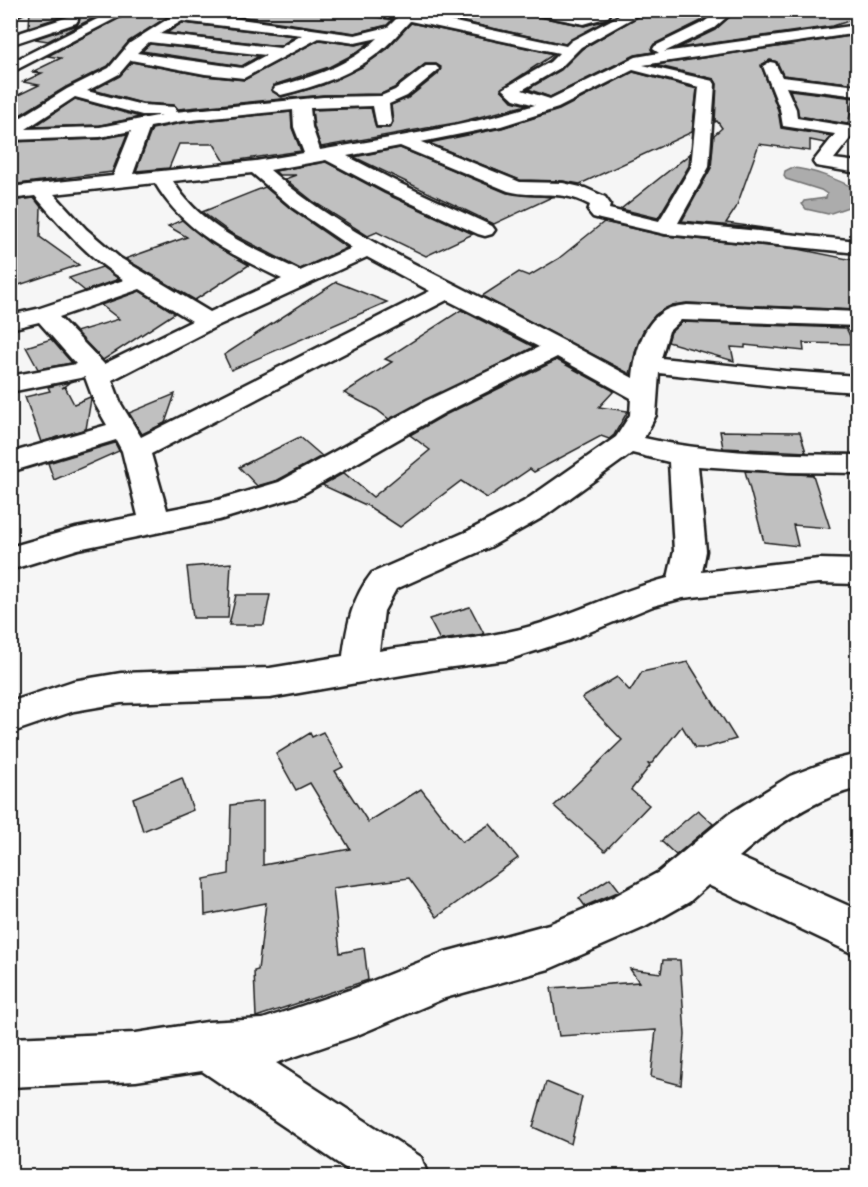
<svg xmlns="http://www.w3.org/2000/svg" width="868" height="1187" font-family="Delius,sans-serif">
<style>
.water{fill:#acacac;stroke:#727272;stroke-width:1.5}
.building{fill:#c0c0c0;stroke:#1c1c1c;stroke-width:1.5}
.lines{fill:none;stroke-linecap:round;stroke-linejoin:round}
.minor-casing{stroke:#1c1c1c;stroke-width:5}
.minor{fill:#fff;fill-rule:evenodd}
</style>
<rect width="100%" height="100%" fill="#f6f6f6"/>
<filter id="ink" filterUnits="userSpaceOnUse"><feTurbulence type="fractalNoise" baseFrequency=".0167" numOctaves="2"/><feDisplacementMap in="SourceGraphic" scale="12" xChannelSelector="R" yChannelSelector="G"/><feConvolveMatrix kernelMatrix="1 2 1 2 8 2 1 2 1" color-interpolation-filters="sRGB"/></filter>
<g filter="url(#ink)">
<path class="water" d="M791 168C809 168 842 181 857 190V204L828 214 806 209 802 204 804 201 826 198 827 194 821 190 786 179 784 176 785 171Z"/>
<g class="building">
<polygon points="30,10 109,10 48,41 35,39 77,25 80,19 76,15 70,14 29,27"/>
<polygon points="134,10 173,10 172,14 129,41 108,66 66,87 10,121 10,99 39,85 23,82 42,73 32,72 61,58 48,56"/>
<polygon points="195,10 364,10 372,16 392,20 387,25 355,33"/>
<polygon points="423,10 526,10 534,16 584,26 607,20 565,44 422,13"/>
<polygon points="649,10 716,10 703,20 654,44 651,49 653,52 635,55 550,97 528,89 561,70 582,49"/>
<polygon points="737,10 858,10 858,18 833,26 678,48 715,30"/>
<polygon points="182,23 295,36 280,46 167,33"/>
<polygon points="411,23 554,54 501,89 512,101 527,105 455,123 321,147 314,127 312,110 371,108 376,128 389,128 393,122 391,105 408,98 438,74 441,67 436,64 425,64 394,88 381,94 323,95 178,109 174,105 142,103 93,90 120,76 132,62 205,76 244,80 319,40 355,45 370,42 354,54 329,67 274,85 271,90 282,97 323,85 362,67 386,50"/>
<polygon points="858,35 857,84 783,75 777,62 770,60 761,65 778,110 781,128 831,136 825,143 810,140 810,151 759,144 736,208 726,223 785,231 682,221 711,168 714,135 722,128 717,121 715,122 717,84 714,79 655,65"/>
<polygon points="150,44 259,56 242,66 142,51"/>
<polygon points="633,72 697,89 692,132 580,184 563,181 520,180 429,143 502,128 559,110"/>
<polygon points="790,90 854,98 848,124 799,116"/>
<polygon points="75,99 140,117 100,125 34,127"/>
<polygon points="291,112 292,128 301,151 225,162 214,144 179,144 169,168 136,171 152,129 182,123"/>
<polygon points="127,134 112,172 10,185 10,142 100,139"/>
<polygon points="400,148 507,193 552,197 494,224 354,157"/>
<polygon points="690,154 689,166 658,218 621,209"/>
<polygon points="326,162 384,193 473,234 426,256 377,232 368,236 314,202 285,179 296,175 279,175 275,171"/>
<polygon points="265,187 292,210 347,248 300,269 231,233 202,212"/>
<polygon points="34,198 41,207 40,237 79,265 10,288 10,201"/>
<polygon points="182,220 210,243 249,265 195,300 125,259 187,237 168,226"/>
<polygon points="604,222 665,236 798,249 858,261 858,310 687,303 672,305 655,315 643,331 636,349 630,374 482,296 519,272 529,276 558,259"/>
<polygon points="102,267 119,279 85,291 69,278"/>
<polygon points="336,282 387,302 231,370 224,355"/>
<polygon points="140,291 175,313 103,360 76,332 119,319 101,305"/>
<polygon points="461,310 534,347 389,419 377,410 344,393 392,362 385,359"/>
<polygon points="682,322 846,328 854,344 803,343 804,351 745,345 745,348 731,347 734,361 668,342 671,332"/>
<polygon points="51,339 72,363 38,369 26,347"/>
<polygon points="557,360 614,391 599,407 628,411 614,435 609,439 601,436 534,472 530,469 487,498 461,481 400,527 368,506 322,485 344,473 373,497 430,450 410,435 445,415"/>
<polygon points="70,382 62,388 65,387 74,404 90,397 91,399 86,429 41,442 25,397 50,391 48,387"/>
<polygon points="175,394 165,423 142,434 129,413"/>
<polygon points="720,431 800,432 806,452 723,448"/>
<polygon points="300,437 322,456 278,480 257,486 239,467"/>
<polygon points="115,443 119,451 54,480 48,463"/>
<polygon points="745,471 813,475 830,528 793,525 798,546 764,542"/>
<polygon points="231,563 228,618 193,618 187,567"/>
<polygon points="236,595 270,595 264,625 229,625"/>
<polygon points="470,607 484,634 440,640 429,619"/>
<polygon points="688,662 736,739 705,748 695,748 682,726 652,763 648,764 650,766 631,790 649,805 605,851 554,806 622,740 582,698 617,677 630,691 642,672"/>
<polygon points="323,732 343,767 335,771 368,822 421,789 462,842 490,824 518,858 437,917 409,878 333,888 340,953 364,948 368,980 256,1017 254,971 258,970 266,903 205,915 204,879 229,874 231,805 263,801 263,865 350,849 310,783 296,790 276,754 310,733 312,737"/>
<polygon points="182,778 193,810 143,831 133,798"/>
<polygon points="698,810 713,824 676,855 661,841"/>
<polygon points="610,878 620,891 585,906 579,898"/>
<polygon points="663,960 680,960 685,1035 681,1085 651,1077 656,1030 559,1036 551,988 639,982 630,969 661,973"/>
<polygon points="546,1082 582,1097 571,1144 533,1127"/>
</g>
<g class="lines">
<g class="minor-casing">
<g id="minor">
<polygon points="10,10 28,10 10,19"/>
<polygon points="115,10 132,10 10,73 10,63"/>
<path d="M175 10 355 35 388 27 397 18 372 14 366 10H421L418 14 566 46 571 41 630 10H647L581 47 560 68 522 90 550 99 636 57 659 53 653 49 655 46 704 22 720 10H735L714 28 664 52 858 25V33L643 65 713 81 715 84 709 167 678 223 858 241V253L665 234 600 219 593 217 588 211 590 205C559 188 539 199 508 191L400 146 347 156 399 183 492 226 495 230 492 234 485 236 478 234 385 191 326 160 270 170C325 219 390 252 456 285 515 315 574 346 633 378 635 355 642 324 664 311 670 307 680 306 687 305L858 312V326L681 320 669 331 661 358 785 371 858 376V392L785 387 659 373 656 415 644 438C713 454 786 454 858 455V473L788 472 698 466 706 551 702 572 819 559 858 560V584L819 583 683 598 653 606 570 640 507 660 437 669 270 698 121 703 74 711 10 733V702L73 681 121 673 270 668 343 656C347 625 352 598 372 573L468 531 523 502 616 437 630 415 631 398 557 357 444 413 299 496 219 520 78 549 10 570V547L76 528 138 516 122 451 116 440 10 472V453L107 425 95 404 85 377 10 392V376L76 364 39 322 10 329V315L37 309 124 280C89 258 62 227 35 196L10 199V187L113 176 131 131 100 137 10 140V124L67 89 109 68 130 43 174 15ZM182 21 302 35 280 48 160 34ZM410 21 559 53 550 62 503 89 514 99 535 105C465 127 392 137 320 150L312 127 310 108 373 106 377 126H389L391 122 389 104 407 96 436 72 439 69 436 66H426L395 90 381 96 323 97 175 112 176 110 174 107 142 105 87 91 119 74 131 60 205 74 244 78 319 38 355 43 378 38C350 65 313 77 275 87L273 90 281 95C318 86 355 74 384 48 393 40 401 30 410 21ZM149 42 266 55 242 68 137 53ZM633 70 699 87 691 167 659 221 609 209 610 204 605 197 585 188 563 183 520 182 421 142 501 126 558 108ZM75 97 142 115H162L100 127 26 129ZM293 110 294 127 304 153 256 161 133 174 150 127 182 121ZM252 173 293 208 352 248 300 271C253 248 201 228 173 181ZM155 183C184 233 233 255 282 279L210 312 120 258 86 229 54 194ZM367 257 430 291 141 437 121 404 112 380 217 326ZM140 289 192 321 104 364 59 317ZM447 300 539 347 426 401 279 482 218 500 167 510 151 454ZM632 453 669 462 674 551 668 578C613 592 563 621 507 632 465 641 421 644 379 651L384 611 396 589 490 547 545 516Z"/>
<polygon points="528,10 556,10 583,16 605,10 610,14 608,17 584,24 534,14"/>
<polygon points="71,16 76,17 78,20 76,23 10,45 10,36"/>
<polygon points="770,62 775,63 782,77 858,86 858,96 786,87 796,109 797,118 853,127 856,131 834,159 858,162 858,173 816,166 813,162 835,134 783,126 780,109 763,66"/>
<path d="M858 754V788C813 799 773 827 739 857L858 910V956L708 885 689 902 645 927 549 969 445 998 355 1036 276 1063 421 1157 428 1176H357L202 1071 136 1081 10 1087V1038L136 1033 207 1022 263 1019 355 988 445 952 549 924 613 897 659 872 729 814 790 776 829 761Z"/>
</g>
</g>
<use href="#minor" class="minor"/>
</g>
</g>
<rect width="868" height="1187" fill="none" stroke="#fff" stroke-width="36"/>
<rect x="18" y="18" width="832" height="1151" fill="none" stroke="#1c1c1c" stroke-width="2" filter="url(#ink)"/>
</svg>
